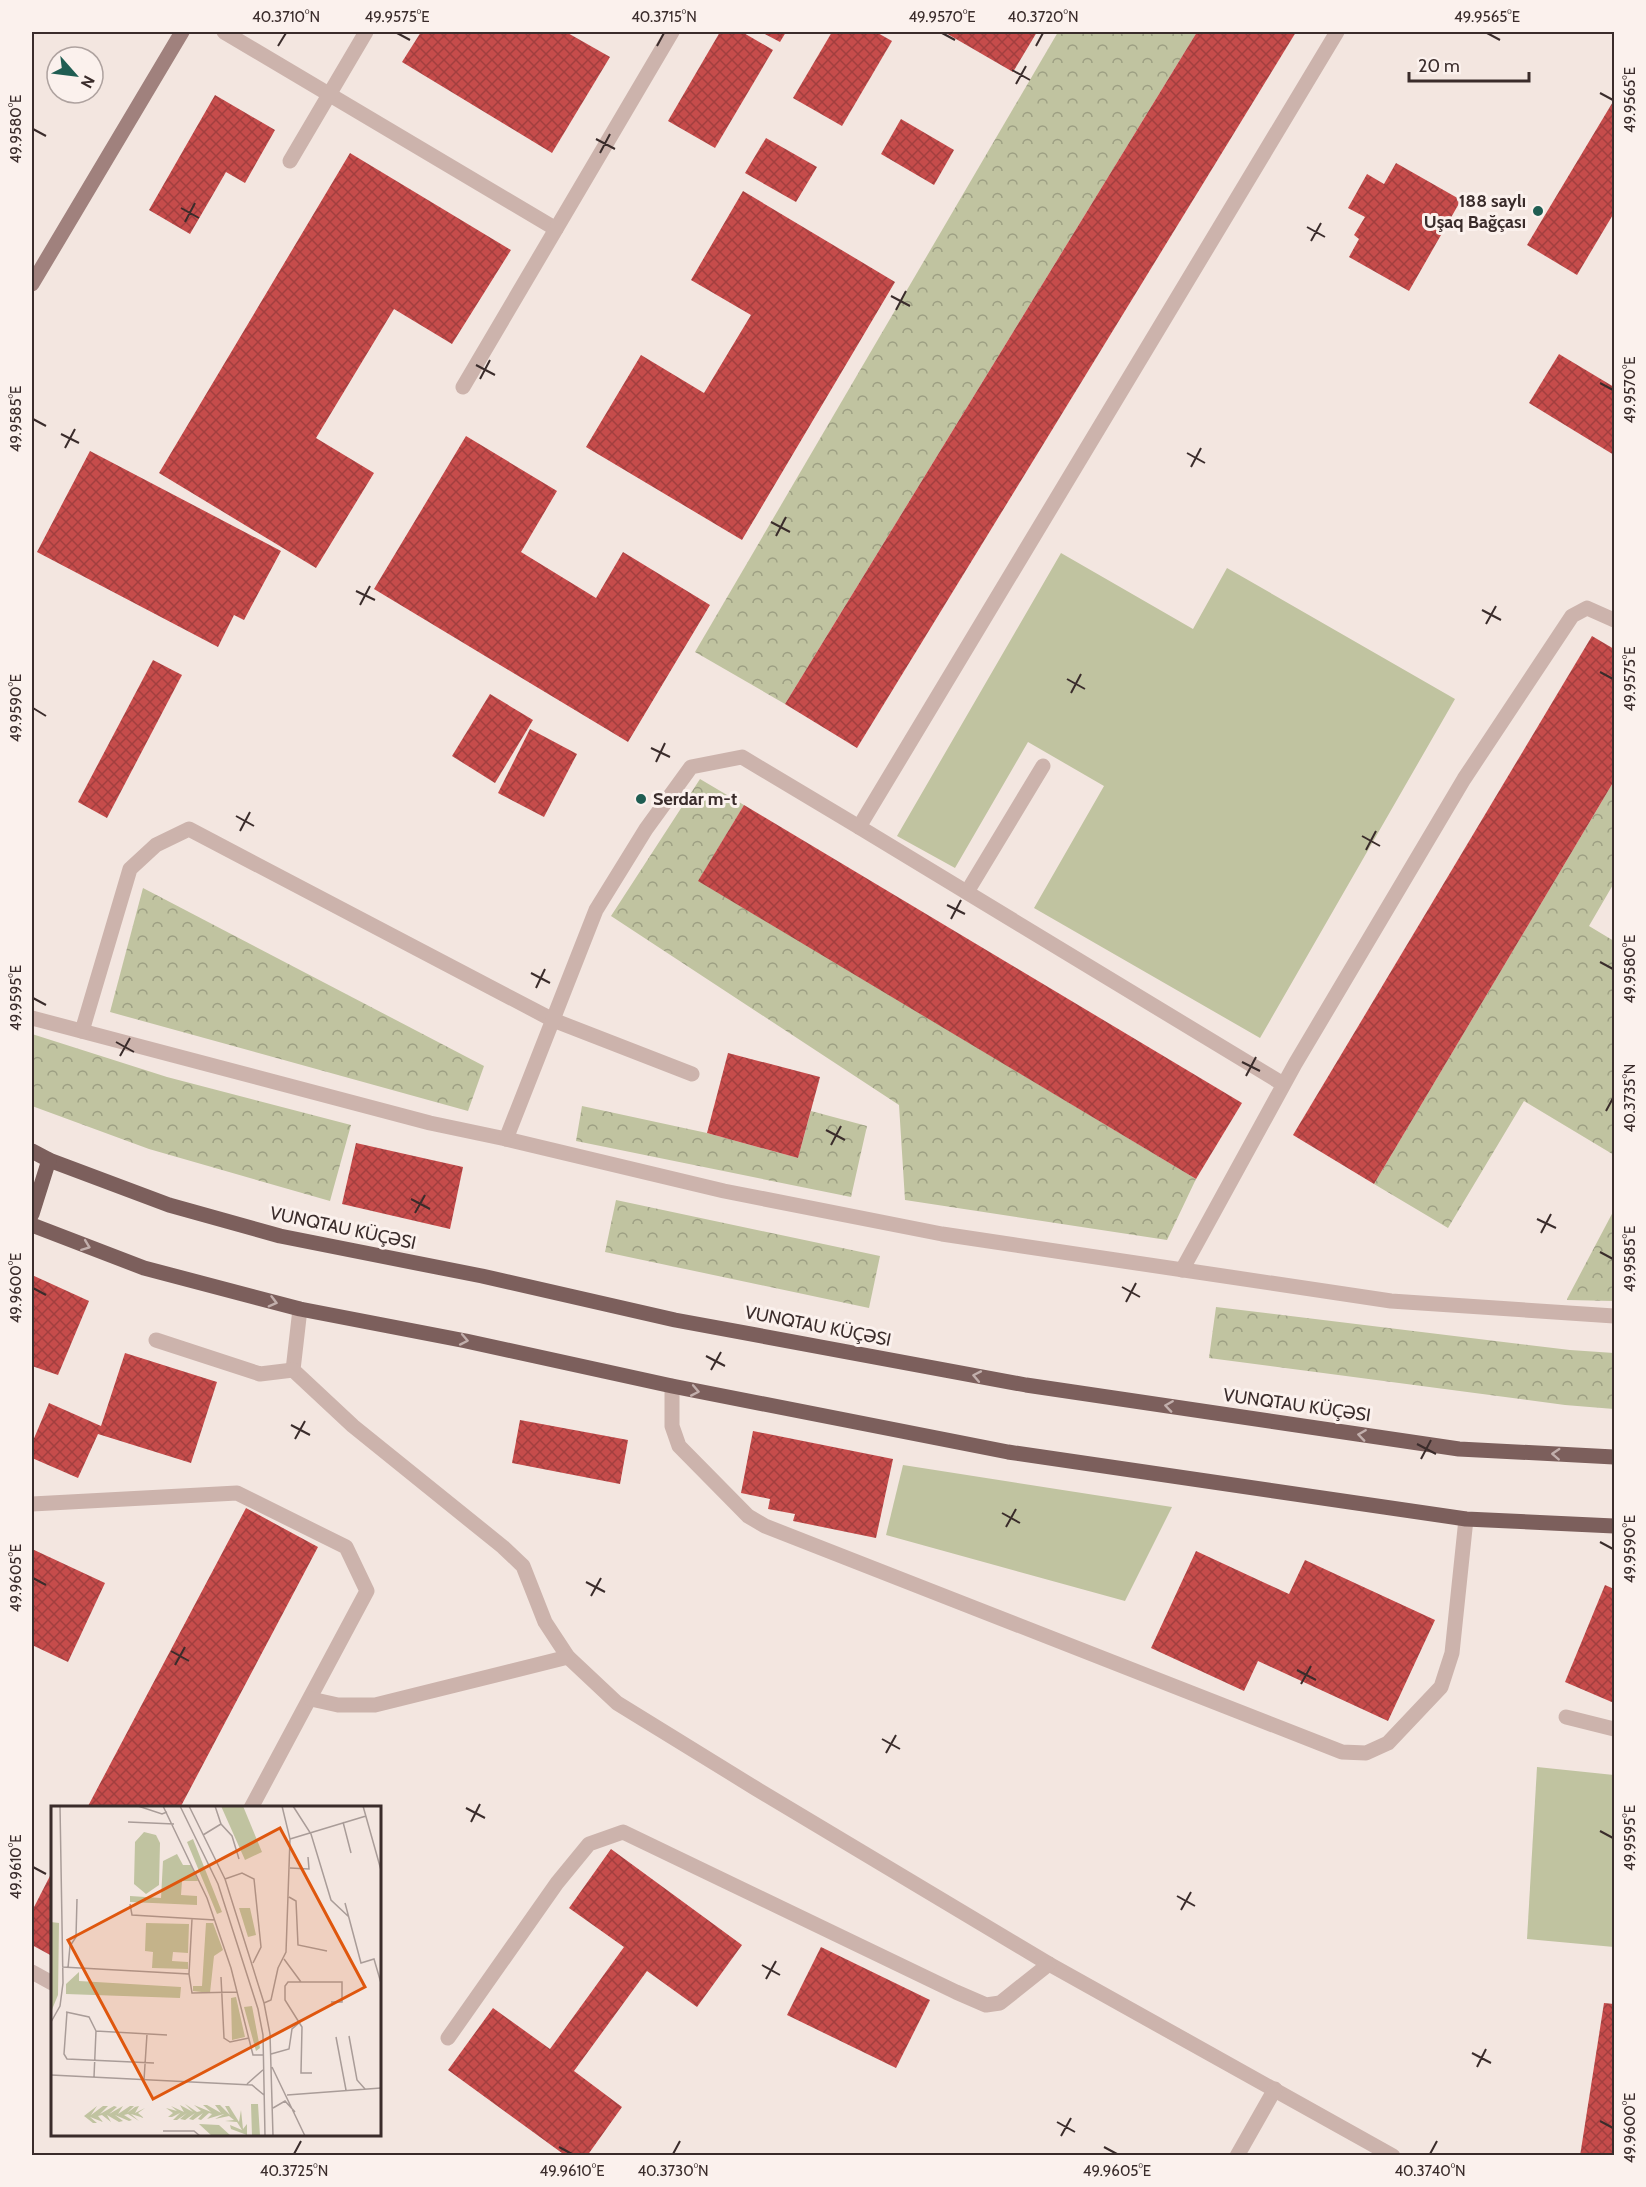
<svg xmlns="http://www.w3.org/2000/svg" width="1646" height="2187" font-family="Cabin,sans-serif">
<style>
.forest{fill:url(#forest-crowns)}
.park{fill:#c0c3a0}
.building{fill:url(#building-cross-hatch)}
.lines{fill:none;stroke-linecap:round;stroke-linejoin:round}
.lane{stroke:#ccb3ac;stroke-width:15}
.secondary{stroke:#a0817d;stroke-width:15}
.primary{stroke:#7c5f5c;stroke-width:15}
.oneway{stroke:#c2afac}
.ticks{fill:none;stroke:#3a2c2b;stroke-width:2}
.poi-dot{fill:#1f5d52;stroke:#fbf1ed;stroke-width:2}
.labels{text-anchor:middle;stroke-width:6;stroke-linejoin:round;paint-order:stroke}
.poi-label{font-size:18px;font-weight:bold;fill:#3a2c2b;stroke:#fbf1ed;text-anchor:end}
.street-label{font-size:18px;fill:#3a2c2b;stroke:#fbf1ed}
.inset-road{fill:none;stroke:#a99c98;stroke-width:1.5}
.view{fill:#df570e;fill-opacity:0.15;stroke:#df570e;stroke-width:3}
.inset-edge{fill:none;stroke:#3a2c2b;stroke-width:3}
.neatline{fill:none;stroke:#3a2c2b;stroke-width:2}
.ticks-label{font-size:15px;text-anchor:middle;fill:#3a2c2b}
</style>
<defs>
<pattern id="forest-crowns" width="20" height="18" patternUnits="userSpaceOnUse" patternTransform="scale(1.5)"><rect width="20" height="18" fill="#c0c3a0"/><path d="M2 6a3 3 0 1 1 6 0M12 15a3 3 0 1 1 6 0" fill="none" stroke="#9d9f83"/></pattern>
<pattern id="building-cross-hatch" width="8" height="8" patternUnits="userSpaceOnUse" patternTransform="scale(1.5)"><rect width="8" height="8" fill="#c64c4b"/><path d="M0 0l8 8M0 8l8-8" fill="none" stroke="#a23f3f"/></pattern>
</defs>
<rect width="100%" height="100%" fill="#f3e6e0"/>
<g class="forest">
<polygon points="1058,32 1197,32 785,704 695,652"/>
<polygon points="700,779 744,805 699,880 1196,1179 1167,1240 905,1200 899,1105 611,916"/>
<polygon points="1614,781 1614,883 1589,926 1614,941 1614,1155 1524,1101 1448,1228 1374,1184"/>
<polygon points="143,888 484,1066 468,1111 110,1012"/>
<polygon points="32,1034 167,1077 351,1125 330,1201 149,1149 32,1106"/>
<polygon points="582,1106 707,1133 798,1158 811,1111 867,1126 851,1197 576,1141"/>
<polygon points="616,1200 880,1256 869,1308 605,1252"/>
<polygon points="1614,1210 1614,1301 1567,1300 1567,1299"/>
<polygon points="1216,1307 1570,1350 1614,1353 1614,1409 1565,1405 1209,1358"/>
</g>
<g class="park">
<polygon points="1061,553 1193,629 1227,568 1455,699 1260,1038 1034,908 1104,786 1028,742 955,868 897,836"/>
<polygon points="903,1465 1172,1507 1125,1601 886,1535"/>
<polygon points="1537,1767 1614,1775 1614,1947 1527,1939"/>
</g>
<g class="building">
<polygon points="421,32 566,32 610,57 552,153 402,62"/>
<polygon points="720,32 742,32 773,50 715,148 668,121"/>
<polygon points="761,32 786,32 780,42"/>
<polygon points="832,32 876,32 892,41 842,126 793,98"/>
<polygon points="944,32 1037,32 1013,72"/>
<polygon points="1197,32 1296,32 857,748 785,704"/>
<polygon points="215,95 275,130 245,183 226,172 190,234 149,210"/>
<polygon points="1614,100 1614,213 1577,275 1527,245"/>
<polygon points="901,119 954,150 934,185 881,154"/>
<polygon points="766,138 817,167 796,202 745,173"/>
<polygon points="350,153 511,250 452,344 394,309 316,438 374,473 316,568 159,473"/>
<polygon points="1396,163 1461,200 1409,291 1349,257 1359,239 1354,235 1365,217 1348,208 1367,174 1384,184"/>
<polygon points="743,191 895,282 742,540 586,447 641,355 704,393 751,315 691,280"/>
<polygon points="1559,354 1614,387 1614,455 1529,403"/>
<polygon points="466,436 557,491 521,552 596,598 623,552 710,605 628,742 374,589"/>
<polygon points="90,451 281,551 244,620 234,615 218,647 37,552"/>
<polygon points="1592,636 1614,649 1614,781 1374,1184 1293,1135"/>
<polygon points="153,660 182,675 107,818 78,802"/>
<polygon points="490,694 533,720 495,783 452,756"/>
<polygon points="530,729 577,754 544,817 498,793"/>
<polygon points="744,805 1242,1103 1196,1179 698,881"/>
<polygon points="728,1053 820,1077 798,1158 707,1133"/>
<polygon points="356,1143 463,1167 450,1229 342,1204"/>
<polygon points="32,1275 89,1301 58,1375 32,1366"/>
<polygon points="125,1353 217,1382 191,1463 98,1434 78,1478 32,1458 32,1443 49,1403 101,1426"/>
<polygon points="520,1420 628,1440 620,1484 512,1463"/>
<polygon points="753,1431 893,1459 876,1538 793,1521 795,1514 768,1509 770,1499 741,1493"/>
<polygon points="246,1508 318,1547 227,1719 180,1808 87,1808"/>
<polygon points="32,1549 105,1583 68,1662 32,1645"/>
<polygon points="1196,1551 1289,1594 1305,1560 1435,1620 1388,1721 1258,1661 1244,1691 1151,1648"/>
<polygon points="1605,1585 1614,1589 1614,1703 1565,1682"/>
<polygon points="611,1849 742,1945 697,2007 647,1971 574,2071 622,2107 587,2156 566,2156 448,2070 493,2008 550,2049 624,1947 569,1908"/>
<polygon points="52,1872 52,1956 32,1945 32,1911"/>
<polygon points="821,1947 930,2000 896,2068 787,2015"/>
<polygon points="1604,2003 1614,2004 1614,2156 1580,2156"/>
</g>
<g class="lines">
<g class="lane">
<polyline points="224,32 556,229"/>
<polyline points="290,161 366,32"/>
<polyline points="463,387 672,32"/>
<polyline points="859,827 1283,1084"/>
<polyline points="967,892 1043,766"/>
<polyline points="32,1018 430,1123 506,1139 724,1191 942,1234 1391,1301 1614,1316"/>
<polyline points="82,1031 130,869 156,845 189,829 553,1020 692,1074"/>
<polyline points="506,1139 596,910 646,829 691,767 742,757 859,827 1337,32"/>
<polyline points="1182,1270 1295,1064 1464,779 1572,616 1587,608 1614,620"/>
<polyline points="300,1309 293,1370 353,1426 503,1547 523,1566 545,1622 568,1657 617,1703 755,1788 1049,1964 1393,2156"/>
<polyline points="156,1340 260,1374 293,1370"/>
<polyline points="672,1386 672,1426 679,1446 748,1516 765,1526 1342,1752 1366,1753 1388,1743 1441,1687 1452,1653 1466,1519"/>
<polyline points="32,1504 237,1493 346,1547 367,1591 251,1808"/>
<polyline points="311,1699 338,1705 375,1705 568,1657"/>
<polyline points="1566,1717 1614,1729"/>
<polyline points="32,1972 52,1983"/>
<polyline points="448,2038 557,1883 589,1844 623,1832 956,1992 986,2005 1000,2003 1049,1964"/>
<polyline points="1237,2156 1275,2089"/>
</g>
<polyline class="secondary" points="32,284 182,32"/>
<g class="primary">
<polyline points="32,1151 49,1160 169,1205 280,1236 482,1276 675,1320 1026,1385 1459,1449 1614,1457"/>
<polyline points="32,1214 49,1160"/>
<polyline points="32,1225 144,1268 300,1309 466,1341 672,1386 1008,1452 1466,1519 1614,1526"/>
</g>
</g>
<defs><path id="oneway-chevron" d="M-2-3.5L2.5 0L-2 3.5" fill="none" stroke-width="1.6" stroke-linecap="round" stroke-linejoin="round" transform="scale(1.5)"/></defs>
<g class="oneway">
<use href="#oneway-chevron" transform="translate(86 1246) rotate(21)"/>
<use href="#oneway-chevron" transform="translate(273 1302) rotate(15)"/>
<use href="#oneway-chevron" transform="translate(464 1340) rotate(11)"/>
<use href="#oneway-chevron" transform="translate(977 1376) rotate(-169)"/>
<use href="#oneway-chevron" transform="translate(695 1391) rotate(11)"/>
<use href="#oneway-chevron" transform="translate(1169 1406) rotate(-172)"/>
<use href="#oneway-chevron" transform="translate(1362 1435) rotate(-172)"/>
<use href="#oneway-chevron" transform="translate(1556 1454) rotate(-177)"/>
</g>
<path class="ticks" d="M397 33 410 40M942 33 955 40M1487 33 1500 40M278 46 286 33M657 46 664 33M1036 46 1043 33M1012 70 1030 80M1016 84 1026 66M1600 93 1613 100M33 129 46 136M596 139 615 149M600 153 610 134M181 208 199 218M185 222 195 203M1307 227 1325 237M1311 241 1321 223M891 296 910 306M896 310 906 291M476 365 495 375M480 379 490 360M1600 383 1613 390M33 419 46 426M61 434 79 443M65 448 75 429M1187 453 1205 463M1191 467 1201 448M771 522 790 532M776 536 786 517M356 591 375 600M360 605 370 586M1482 610 1501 620M1486 624 1496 606M1600 672 1613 679M1067 679 1085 689M1071 693 1081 674M33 708 46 716M651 748 670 757M656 762 665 743M236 816 254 826M240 831 250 812M1362 836 1380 846M1366 850 1376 831M947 905 965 914M951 919 961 900M1600 962 1613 969M531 973 550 983M536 988 545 969M33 998 46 1005M116 1042 134 1052M120 1056 130 1038M1242 1062 1260 1071M1246 1076 1256 1057M1606 1111 1613 1098M826 1130 845 1140M831 1145 841 1126M411 1199 430 1209M415 1213 425 1195M1537 1219 1556 1228M1541 1233 1551 1214M1600 1252 1613 1259M1122 1287 1140 1297M33 1288 46 1295M1126 1302 1136 1283M706 1356 725 1366M711 1370 721 1352M291 1425 310 1435M295 1439 305 1421M1417 1444 1436 1454M1421 1459 1431 1440M1002 1513 1020 1523M1006 1527 1016 1509M1600 1542 1613 1549M33 1578 46 1585M586 1582 605 1592M591 1596 601 1578M171 1651 189 1661M175 1665 185 1647M1297 1670 1316 1680M1301 1684 1311 1666M882 1739 900 1749M886 1753 896 1735M466 1808 485 1818M471 1822 480 1804M1600 1831 1613 1838M33 1867 46 1874M1177 1896 1195 1906M1181 1910 1191 1892M762 1965 780 1975M766 1979 776 1961M1472 2053 1491 2063M1477 2067 1486 2049M1600 2121 1613 2128M1057 2122 1075 2132M1061 2136 1071 2118M559 2147 572 2154M1104 2147 1117 2154M294 2154 301 2141M673 2154 680 2141M1430 2154 1437 2141"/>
<g class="poi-dot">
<circle cx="1538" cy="211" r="6"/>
<circle cx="641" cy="799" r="6"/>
</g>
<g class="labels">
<g class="poi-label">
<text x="1526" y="207">188 saylı<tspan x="1526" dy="21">Uşaq Bağçası</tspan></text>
<text x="653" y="805" text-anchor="start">Serdar m-t</text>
</g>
<g class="street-label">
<text transform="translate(343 1228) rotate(12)" y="6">VUNQTAU KÜÇƏSI</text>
<text transform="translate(818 1326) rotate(11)" y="6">VUNQTAU KÜÇƏSI</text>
<text transform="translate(1297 1405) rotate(8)" y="6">VUNQTAU KÜÇƏSI</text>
</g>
</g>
<g transform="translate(51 1806)">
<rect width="330" height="330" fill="#f3e6e0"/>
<path d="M134 298 146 306 150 305 143 299 160 306 152 299H156L170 307 164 299H169L179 309 174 300H178L188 316 190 304 192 323 196 318V329L180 323 179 319 191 324 186 316 174 315 183 314 178 310 164 313 173 308 156 313 161 308 158 307 150 314 147 313 152 307 142 314 138 313 144 307 134 314 129 313 136 307 126 314H122L129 307 121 311H117L122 307 115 302 126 305 120 300 133 306 129 299 142 306ZM200 298H207L209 330H201ZM46 300 40 309 52 300H57L49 308 63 300 66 301 58 308 72 300 67 308 79 300H83L76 307 84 301 88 300 84 307 94 302 87 307 93 312 80 308 88 315 77 308 73 309 81 314 78 315 64 309 72 315 68 316 56 309 60 316 51 309 47 310 52 316 39 311 46 317H42L33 310ZM148 318 168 319 180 330H161Z" fill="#c0c3a0"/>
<path d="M142 33 171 106 166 108 136 36ZM126 48 132 59H140L147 75H131L130 89 146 90V99L79 96V90L110 92 112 55ZM155 117H162L172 144 163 150 159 187 142 185V180H151ZM28 166V175L130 181 129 192 15 188V178ZM185 191 194 231 181 234 180 192ZM201 200 209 242 205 245 193 201Z" fill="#c0c3a0"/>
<path d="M170 0H192L211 46 194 54ZM93 26 105 29 109 37 108 79 95 88 83 78 84 36ZM188 102H199L205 129 197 131ZM0 116 8 117 7 189 0 206ZM95 117 138 118 137 147 122 146 121 155 137 156V163L101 162 102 146 94 145Z" fill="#c0c3a0"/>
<path class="inset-road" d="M87 0 111 8 116 6M112 0 156 92 180 162 202 249H213M129 0 167 78 207 203 212 229 214 330M138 0 174 73 213 197 219 228 222 330M164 0 170 18 181 30 188 53M242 0 260 28 280 94 298 111M312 0 330 64M77 16 123 18M292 16 300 47M152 29 170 18M239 33 315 10M239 62 258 63 257 51M174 73 191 67 203 73 210 141 202 157M238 91 245 95 247 139 276 145M294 97 310 157 323 153 330 177M79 98 81 109 164 114M233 153 250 176M11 161 138 168 141 187 186 186M17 162 19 140 25 131 26 93M138 168 141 113M170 171 173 232 179 236 198 232M213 197 220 194 227 162 235 146 239 33 231 0M15 206 38 211 45 225M16 206 13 248 16 253 103 257M0 216 9 200 12 177 9 0M298 230 306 274 314 283M285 231 295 284M220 248 238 243 241 223 248 217M221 261 254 330M261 267H250L251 221 234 194V180L237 176H291V196H280M0 269 201 279 213 289M43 271 45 225 116 229M93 274 96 228M196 278 213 263M236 289 330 282M222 302 234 295 244 306M112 325H143L149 330"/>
<path class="view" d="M229 22 314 181 102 293 17 134Z"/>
<rect width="330" height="330" class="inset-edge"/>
</g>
<rect width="1646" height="2187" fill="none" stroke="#fbf1ed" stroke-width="66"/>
<g transform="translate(75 75) rotate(118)"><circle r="28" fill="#fbf1ed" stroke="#aea29f" stroke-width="1.5"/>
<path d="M0-4.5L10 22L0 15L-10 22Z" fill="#1f5d52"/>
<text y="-9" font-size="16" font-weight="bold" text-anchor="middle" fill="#3a2c2b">N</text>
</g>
<path d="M1409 72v9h120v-9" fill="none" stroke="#3a2c2b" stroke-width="3"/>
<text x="1418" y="72" font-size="18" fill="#3a2c2b" stroke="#fbf1ed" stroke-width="4.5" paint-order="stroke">20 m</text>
<rect x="33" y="33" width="1580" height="2121" class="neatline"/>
<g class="ticks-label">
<text x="286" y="22">40.3710°N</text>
<text x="397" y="22">49.9575°E</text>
<text x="664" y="22">40.3715°N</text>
<text x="942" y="22">49.9570°E</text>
<text x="1043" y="22">40.3720°N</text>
<text x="1487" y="22">49.9565°E</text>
<text transform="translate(1630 100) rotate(-90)" y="5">49.9565°E</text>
<text transform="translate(16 129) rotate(-90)" y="5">49.9580°E</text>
<text transform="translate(1630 390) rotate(-90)" y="5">49.9570°E</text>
<text transform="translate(16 419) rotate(-90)" y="5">49.9585°E</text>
<text transform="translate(1630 679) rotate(-90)" y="5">49.9575°E</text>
<text transform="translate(16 708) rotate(-90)" y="5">49.9590°E</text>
<text transform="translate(1630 969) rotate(-90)" y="5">49.9580°E</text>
<text transform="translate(16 998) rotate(-90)" y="5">49.9595°E</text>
<text transform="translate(1630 1098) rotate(-90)" y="5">40.3735°N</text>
<text transform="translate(1630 1259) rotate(-90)" y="5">49.9585°E</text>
<text transform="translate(16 1288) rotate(-90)" y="5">49.9600°E</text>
<text transform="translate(1630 1549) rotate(-90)" y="5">49.9590°E</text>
<text transform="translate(16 1578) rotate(-90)" y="5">49.9605°E</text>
<text transform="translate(1630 1838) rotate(-90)" y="5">49.9595°E</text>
<text transform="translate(16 1867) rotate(-90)" y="5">49.9610°E</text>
<text transform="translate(1630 2128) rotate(-90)" y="5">49.9600°E</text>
<text x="294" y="2176">40.3725°N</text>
<text x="572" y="2176">49.9610°E</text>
<text x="673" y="2176">40.3730°N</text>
<text x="1117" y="2176">49.9605°E</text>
<text x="1430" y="2176">40.3740°N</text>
</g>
</svg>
